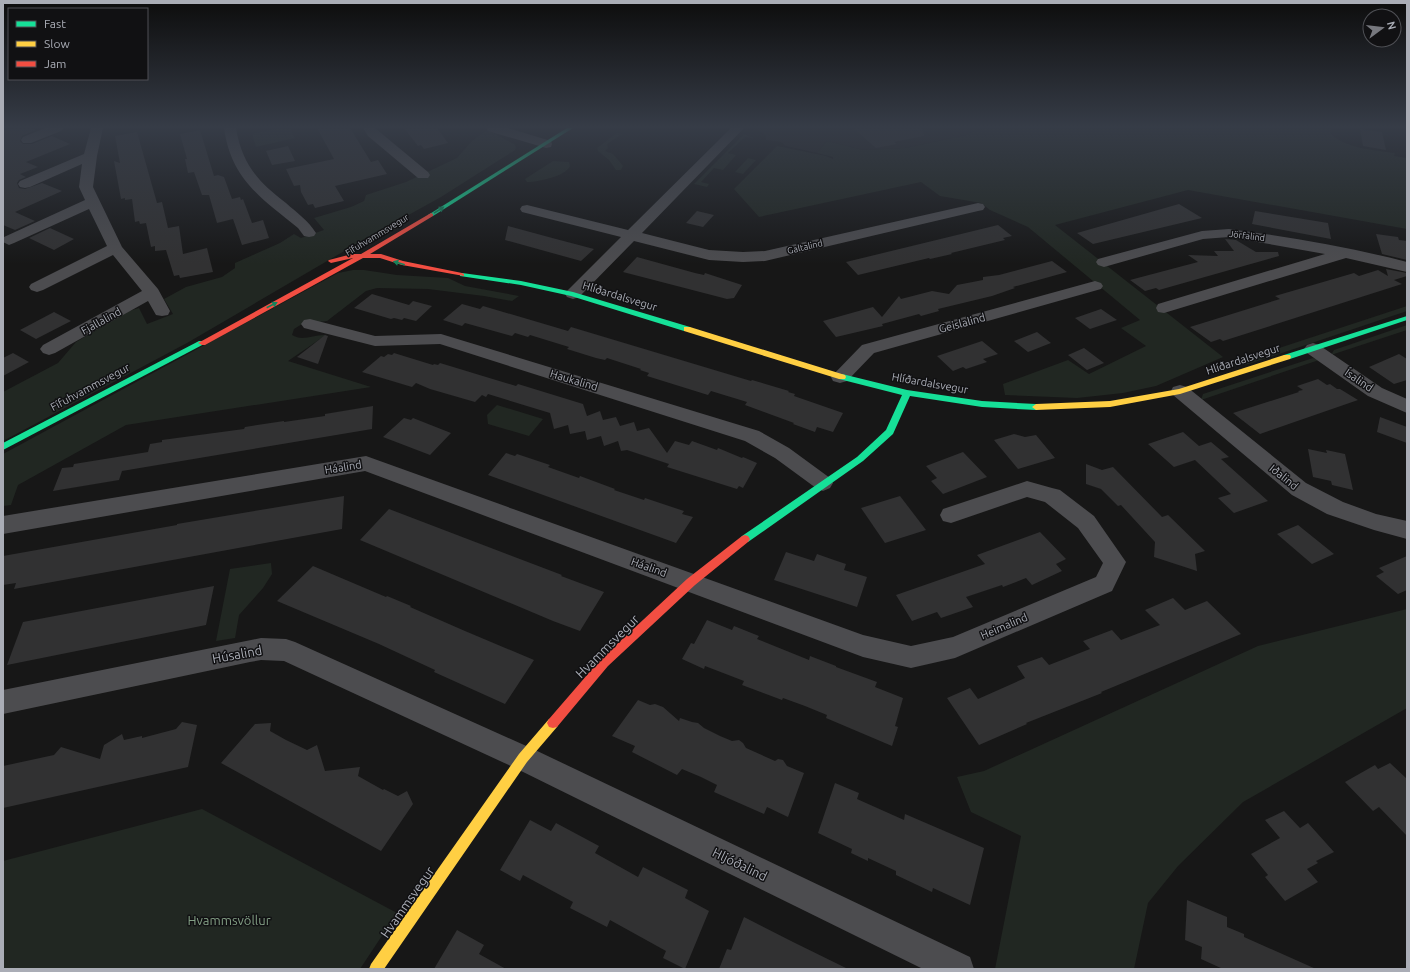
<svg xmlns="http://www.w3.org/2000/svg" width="1410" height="972" font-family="Ubuntu,sans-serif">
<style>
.built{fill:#212122}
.green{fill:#212722}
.building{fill:#313132}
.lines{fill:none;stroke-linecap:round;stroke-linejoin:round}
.street{fill:#4c4c4f;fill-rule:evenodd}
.fast{fill:#16e098;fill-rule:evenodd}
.slow{fill:#ffcf43;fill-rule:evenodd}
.jam{fill:#f24e42;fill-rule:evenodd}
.oneway{fill:#14835c}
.labels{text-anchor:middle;stroke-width:3;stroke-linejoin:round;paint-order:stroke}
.far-street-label{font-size:9px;fill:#aaadb6;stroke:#111113}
.street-label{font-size:11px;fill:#aaadb6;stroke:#111113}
.near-street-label{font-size:13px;fill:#aaadb6;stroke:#111113}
.near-park-label{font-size:13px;fill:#839f85;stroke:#111113}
</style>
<rect width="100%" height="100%" fill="#171717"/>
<polygon class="built" points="751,128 984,128 985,129 975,130 966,135 905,148 863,150 827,141 817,153 786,146 781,142 766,140 766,136 762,132"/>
<g class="green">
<polygon points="279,128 290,128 295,138 256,147 252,134"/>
<path d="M989 128H1331L1330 133C1346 149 1374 150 1395 153L1394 156 1407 158V229L1188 190 1055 225 1223 357 1156 386 1123 393 1077 398 1005 395 1003 384 1068 360 1089 374 1146 346 1121 328 1140 320 1028 227 990 210 981 203 940 196 921 182 759 217 734 189 777 146 826 156 833 159V157L817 153 827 141 863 150 905 148 966 135 975 130Z"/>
<polygon points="487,130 514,144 516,147 515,150 441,197 358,243 187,343 3,441 3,392 58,363 76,342 129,311 139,308 147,324 173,314 164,299 186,287 222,277 235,268 235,263 280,243 294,234 301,238 324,230 314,218 351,207 364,201 366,195 406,182 457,158 472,141"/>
<polygon points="617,133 622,134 607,144 608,148 605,151 613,154 623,166 621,170 616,170 609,160 598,151 597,148"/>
<polygon points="744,134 754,138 745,137 728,153 736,155 723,170 714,168 701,182 709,184 707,187 694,184"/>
<polygon points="748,158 756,160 743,174 735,172"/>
<path d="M553 161 569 162 570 166C566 176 538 182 527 182L525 179Z"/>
<path d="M353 270H364L397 275 448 278 465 286 519 296 512 301 484 296 428 289 377 288 366 291 327 321 302 324 294 329 292 335C303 342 314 334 326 335L288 361 371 387 126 425 18 485 11 505 3 506V454L338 273Z"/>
<polygon points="1407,306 1407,311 1249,364 1232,367 1230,364"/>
<polygon points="1407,325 1407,330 1331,355 1334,350"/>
<polygon points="1313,358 1319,360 1201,400 1203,394"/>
<polygon points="497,405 543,419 529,436 488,424 487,415"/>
<polygon points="271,563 272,574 263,588 239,615 235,638 216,641 230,569"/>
<polygon points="1407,609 1407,708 1243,802 1178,866 1148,903 1134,969 995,969 1021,836 971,812 957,777 984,771 1258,646"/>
<polygon points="202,809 397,913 360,969 3,969 3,861"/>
</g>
<g class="building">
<polygon points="11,128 33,128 36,130 22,136 20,141 23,144 32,144 52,136 70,144 26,162 38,167 20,174 26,177 19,180 17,183 19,188 25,189 42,183 62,191 15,212 35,221 15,230 3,225 3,131"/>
<polygon points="317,128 350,128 371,162 378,160 387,174 335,186 344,201 315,208 313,204 308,205 301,192 300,185 294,186 286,169 334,159"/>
<polygon points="404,128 437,128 448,143 424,149 421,145 418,146"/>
<polygon points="853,128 923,128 924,136 894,142 897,144 876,148"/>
<polygon points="1360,129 1382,132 1386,150 1363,146"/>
<polygon points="200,130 214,176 218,175 224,177 232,199 240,197 241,200 243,199 252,223 263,220 269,238 242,245 233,219 217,223 209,195 202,195 194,172 188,173 185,159 187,159 180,134"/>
<polygon points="137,132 157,203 162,202 168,228 179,226 183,254 207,248 213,272 180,278 179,275 174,276 166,250 155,251 155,246 151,247 146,223 140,224 139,221 135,222 132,199 125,200 125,198 121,199 114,161 120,163 115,136"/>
<polygon points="288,146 295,161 272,165 266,151"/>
<polygon points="1179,204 1202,218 1093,244 1077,233"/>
<polygon points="697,211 714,215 703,227 686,223"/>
<polygon points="1255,211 1328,223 1331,239 1252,224"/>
<polygon points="998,225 1012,236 1003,238 1005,240 951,253 952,254 930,259 929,258 858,275 846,262"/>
<polygon points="508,226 556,239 594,249 581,261 505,240"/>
<polygon points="50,228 74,239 54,250 29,238"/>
<polygon points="1376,234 1398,237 1399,240 1407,241 1407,260 1382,254"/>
<polygon points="1225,239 1236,240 1256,252 1278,252 1279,256 1159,290 1156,288 1145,291 1130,280 1198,262 1188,255 1218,256 1214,251 1234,251"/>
<polygon points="637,257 695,273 704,275 705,273 742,285 734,298 727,299 623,272"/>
<polygon points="1052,261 1067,272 1013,287 1015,288 992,296 938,309 939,311 921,316 919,314 882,324 883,326 836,337 823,321 873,307 882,317 899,296 901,299 932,291 949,294 957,285 983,280 983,277 999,275"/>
<polygon points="1386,269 1407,273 1407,276 1394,280 1402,284 1223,341 1220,339 1211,342 1190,327 1280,299 1275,296 1354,273 1359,276 1378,270 1388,276"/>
<polygon points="372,294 409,305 413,301 432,306 416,321 404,318 402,320 394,318 391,319 354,308"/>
<polygon points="462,304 480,309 483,306 568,331 571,327 751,381 752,380 789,391 788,392 795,394 794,396 843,413 833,432 817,427 815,432 793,424 794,423 745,405 747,402 711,391 708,395 647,376 649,373 640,370 641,369 607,358 605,360 596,358 567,349 569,347 530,335 528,337 515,333 512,336 465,323 462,326 443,320"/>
<polygon points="1101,309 1117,320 1090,329 1075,318"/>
<polygon points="54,312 71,321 36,339 20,330"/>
<polygon points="1037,332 1051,343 1028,352 1014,341"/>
<polygon points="325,335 328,336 318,364 297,357"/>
<polygon points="982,341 998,354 983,359 987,362 966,369 963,367 953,371 937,356"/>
<polygon points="1084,348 1104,363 1087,370 1068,355"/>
<polygon points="13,353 29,362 3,376 3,358"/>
<polygon points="394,353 433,365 434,364 438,365 440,363 516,386 518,384 583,404 587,416 600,411 603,420 616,417 620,426 634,422 637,431 649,428 667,453 675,441 689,445 692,441 717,450 718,448 742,458 743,457 757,463 743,488 739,486 737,489 667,467 669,464 627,450 621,451 618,441 604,446 601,436 587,440 585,431 570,434 568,425 554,429 550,413 488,394 486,397 482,395 475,402 430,389 416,383 412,387 362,372 381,356 384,357 388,354 392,355"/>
<polygon points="1399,354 1407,359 1407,380 1394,384 1369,367"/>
<polygon points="1318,379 1327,385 1330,384 1337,389 1340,389 1358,400 1260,434 1233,413 1299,392 1298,391 1303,390 1297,386"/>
<polygon points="373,406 372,429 122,471 119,480 53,491 62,468 73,467 74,464 148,452 150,444 162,442 162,440 244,429 245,427 284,421 284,422 325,416 325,414"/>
<polygon points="1380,417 1407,427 1407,443 1377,432"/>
<polygon points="404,418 411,420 413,418 451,433 430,455 383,437"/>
<polygon points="1183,432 1199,446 1211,442 1229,457 1221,459 1268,501 1234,513 1218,498 1231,494 1195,460 1174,467 1148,444"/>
<polygon points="1014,434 1025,437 1036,435 1055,458 1018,469 994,440"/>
<polygon points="1308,449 1327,453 1326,450 1345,454 1353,490 1332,485 1331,481 1313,477"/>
<polygon points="963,452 987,477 943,494 931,481 937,478 926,466"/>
<polygon points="506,453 515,456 517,454 550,465 548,467 579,478 580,476 615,489 614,490 644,500 645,498 684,511 682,514 693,517 676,543 488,475"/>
<polygon points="1086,464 1102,470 1113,467 1162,517 1168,515 1205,551 1195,554 1197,571 1154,557 1155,542 1121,505 1118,506 1101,489 1086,484"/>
<polygon points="344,496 342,529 14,589 16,583 3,585 3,556 177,525 177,524"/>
<polygon points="900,496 926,530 885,543 861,508"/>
<polygon points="389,509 562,575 561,576 604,592 580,631 553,621 360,540"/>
<polygon points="1298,525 1334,554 1312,564 1277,534"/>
<polygon points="1040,532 1066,559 1056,564 1062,571 1032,585 1026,578 1003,587 1002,585 966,597 973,607 941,618 937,612 912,621 896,595 985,564 977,555"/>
<polygon points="786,552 814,561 817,554 834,560 846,564 844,570 867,577 857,607 774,580"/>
<polygon points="1407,556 1407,590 1398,594 1376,576 1384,572 1379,568"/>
<polygon points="313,566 386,597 387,596 411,606 410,607 465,631 534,660 505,704 434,672 435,670 379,644 277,601"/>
<polygon points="214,586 206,625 7,665 23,622"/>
<polygon points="1173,598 1185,610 1207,601 1241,634 1101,692 1102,693 1026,723 1027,724 979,745 947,698 970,688 978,699 1025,678 1017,666 1042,657 1049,665 1090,649 1083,641 1112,630 1121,640 1160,625 1145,610"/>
<polygon points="707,620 732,630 734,626 759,636 757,639 809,660 810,656 836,666 836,667 877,682 875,687 903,698 895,726 898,727 892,746 826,718 827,715 805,706 783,698 782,700 742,685 744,681 705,666 704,669 682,659 691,643 694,644"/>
<polygon points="638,700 650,705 655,704 663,707 679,721 680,718 692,722 698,723 704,728 720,736 732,741 739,740 743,743 746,748 775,761 778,759 783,760 787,766 804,773 788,817 767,807 764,814 714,792 717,785 701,777 682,769 677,775 632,752 635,746 612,736"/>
<polygon points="182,722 197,725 188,767 3,808 3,766 54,755 61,747 100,759 104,745 122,734 124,740 142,736 142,738 176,729"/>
<polygon points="271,723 270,731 286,740 307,750 317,745 325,771 360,767 358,776 383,790 384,789 398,796 407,791 413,804 381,851 221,763 255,724"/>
<polygon points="1390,763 1407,779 1407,836 1379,807 1373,811 1345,782 1375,765 1378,769"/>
<polygon points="835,783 859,793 857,799 904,820 905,814 984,848 970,905 933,888 932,892 896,875 896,871 868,858 868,861 851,853 852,849 818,833"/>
<polygon points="1284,811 1300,828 1308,823 1334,852 1316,861 1318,863 1307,869 1318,882 1285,901 1265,877 1268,875 1251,854 1280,838 1265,820"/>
<polygon points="530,820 551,831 556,823 599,846 595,853 638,877 643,867 688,890 685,898 709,911 685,969 663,958 666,951 610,920 607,927 570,908 573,902 523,875 520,881 500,870"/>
<polygon points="1187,900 1227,917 1227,927 1244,934 1244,937 1316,969 1223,969 1201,959 1202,947 1185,940"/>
<polygon points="744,917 793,942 848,969 719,969 727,949 731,950"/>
<polygon points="457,930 484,945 479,954 506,969 434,969"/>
</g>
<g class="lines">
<g class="street">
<polygon points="45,128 63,128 61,131 31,143 23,143 21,140 23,137"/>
<polygon points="91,128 103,128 97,156 93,187 122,247 158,289 170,311 168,315 162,316 156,315 148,301 55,353 49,355 43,353 40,349 43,345 142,291 113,255 43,290 37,292 31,290 29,287 31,284 107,246 89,209 14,243 9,245 3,242 4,237 85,200 79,187 82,164 30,187 25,188 20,187 18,184 20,181 84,154"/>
<path d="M224 128H236C242 164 258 182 286 203 297 213 308 220 316 233L314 236 309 237 304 236 298 228C261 198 231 179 224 128Z"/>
<polygon points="363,128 375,128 428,172 430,175 428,178 418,178 368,136"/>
<polygon points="486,128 508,128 551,141 552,144 551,147 546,148 488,131"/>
<polygon points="731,128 744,128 642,233 709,250 743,252 765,251 978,203 983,204 985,207 983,210 978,211 765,261 743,262 709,260 634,241 579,297 573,299 567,297 565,294 567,291 621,237 522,212 520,209 522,206 527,205 628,230"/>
<path d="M1229 229C1289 237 1349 247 1407 262V272L1346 258 1164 313 1158 312 1156 308 1158 304 1325 254 1229 237 1203 239 1104 267 1098 265 1096 262 1098 259 1202 231Z"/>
<polygon points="1095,281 1101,283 1103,286 1101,289 874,353 847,381 840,383 833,381 831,377 862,345"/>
<polygon points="310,319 375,336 441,334 759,431 789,448 830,478 833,483 830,488 823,491 816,488 775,458 745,441 440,344 375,346 304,328 301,324 304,320"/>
<polygon points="1313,343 1319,345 1382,388 1407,399 1407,413 1368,396 1307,353 1304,349 1307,345"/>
<polygon points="1180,385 1187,387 1306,483 1343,502 1376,514 1407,521 1407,539 1374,530 1327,514 1292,495 1173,395 1171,391 1173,387"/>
<polygon points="366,456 863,635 911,646 953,637 1096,577 1103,563 1078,528 1045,502 1027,497 951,523 943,521 940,515 943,509 1027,481 1052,488 1060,490 1094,516 1126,562 1112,591 955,658 911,668 863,657 365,471 3,534 3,516"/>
<polygon points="261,638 286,639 295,642 533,749 970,957 974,969 923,969 513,767 284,661 261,660 250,662 3,714 3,690"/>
</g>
<g class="fast">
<polygon points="567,128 573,128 433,216 428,215"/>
<polygon points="462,273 521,281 573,292 690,327 691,329 687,331 684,331 571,296 521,285 460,276 460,274"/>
<polygon points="1407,316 1407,320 1290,359 1284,359 1283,357 1284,355"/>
<polygon points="199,341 202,341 206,343 3,450 3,443"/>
<polygon points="842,374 907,390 982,401 1036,404 1040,407 1036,410 982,407 910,396 893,434 863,461 748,542 742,542 740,539 742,536 857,457 886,430 902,395 839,379 838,377"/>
</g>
<g class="slow">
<polygon points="684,327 690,327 845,375 846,377 845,379 839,379 684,331"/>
<polygon points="1284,355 1290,355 1291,357 1290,359 1180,394 1110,407 1036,410 1032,407 1036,404 1110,401 1179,389"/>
<polygon points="553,718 557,719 559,723 557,727 527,762 384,969 369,969 371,964 519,754 549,719"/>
</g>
<g class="jam">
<polygon points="431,213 433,214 433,216 370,254 381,254 403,261 462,273 464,274 464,276 402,265 380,258 363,258 205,345 202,345 198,343 353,258 331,263 328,261 329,260 352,254 361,254"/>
<polygon points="745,535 748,536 750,539 748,542 695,585 608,666 557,727 553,728 549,727 547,723 549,719 600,660 687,579 742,536"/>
</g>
</g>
<defs><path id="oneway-solid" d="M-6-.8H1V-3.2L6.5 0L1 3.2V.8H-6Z"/></defs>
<g class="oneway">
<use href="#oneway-solid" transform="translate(439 210) rotate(-32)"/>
<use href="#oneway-solid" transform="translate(399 263) rotate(-164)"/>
<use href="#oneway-solid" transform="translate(272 305) rotate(-27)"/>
</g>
<linearGradient id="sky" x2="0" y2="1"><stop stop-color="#0d0d0d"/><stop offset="0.48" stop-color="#363c47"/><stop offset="1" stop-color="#363c47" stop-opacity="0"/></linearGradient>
<rect width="1410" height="264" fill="url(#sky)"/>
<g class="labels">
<g class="far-street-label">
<text transform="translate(377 235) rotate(-31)" y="3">Fífuhvammsvegur</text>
<text transform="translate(1247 236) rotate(7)" y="3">Jörfalind</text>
<text transform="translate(805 247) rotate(-13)" y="3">Galtalind</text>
</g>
<g class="street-label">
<text transform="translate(620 296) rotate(17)" y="4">Hlíðardalsvegur</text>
<text transform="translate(101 321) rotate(-29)" y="4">Fjallalind</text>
<text transform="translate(962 323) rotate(-15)" y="4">Geislalind</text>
<text transform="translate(1243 359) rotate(-18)" y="4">Hlíðardalsvegur</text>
<text transform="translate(574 380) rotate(17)" y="4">Haukalind</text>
<text transform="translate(1359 380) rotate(34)" y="4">Ísalind</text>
<text transform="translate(930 383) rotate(10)" y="4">Hlíðardalsvegur</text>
<text transform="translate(90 387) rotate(-28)" y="4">Fífuhvammsvegur</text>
<text transform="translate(343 467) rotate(-9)" y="4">Háalind</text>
<text transform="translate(1284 477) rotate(39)" y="4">Iðalind</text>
<text transform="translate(649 567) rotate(20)" y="4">Háalind</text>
<text transform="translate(1004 626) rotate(-23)" y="4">Heimalind</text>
</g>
<g class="near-street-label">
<text transform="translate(607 646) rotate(-45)" y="5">Hvammsvegur</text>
<text transform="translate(237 654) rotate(-10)" y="5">Húsalind</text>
<text transform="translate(740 864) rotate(26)" y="5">Hljóðalind</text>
<text transform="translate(407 902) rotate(-55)" y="5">Hvammsvegur</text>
</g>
<g class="near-park-label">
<text x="229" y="925">Hvammsvöllur</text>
</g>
</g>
<rect width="1410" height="972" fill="none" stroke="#aaadb6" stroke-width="8"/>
<rect x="8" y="8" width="140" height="72" fill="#111113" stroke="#4e4f54"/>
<rect x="16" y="21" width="20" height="6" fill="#16e098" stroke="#4e4f54"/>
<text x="44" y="28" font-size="12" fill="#aaadb6">Fast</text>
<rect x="16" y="41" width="20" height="6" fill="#ffcf43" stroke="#4e4f54"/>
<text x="44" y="48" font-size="12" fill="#aaadb6">Slow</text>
<rect x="16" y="61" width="20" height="6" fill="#f24e42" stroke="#4e4f54"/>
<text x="44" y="68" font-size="12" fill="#aaadb6">Jam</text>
<g transform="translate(1382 28) rotate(75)"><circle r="19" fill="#111113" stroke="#4e4f54"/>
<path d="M0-3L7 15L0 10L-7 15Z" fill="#77787e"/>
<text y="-6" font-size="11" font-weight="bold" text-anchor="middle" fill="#aaadb6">N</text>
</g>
</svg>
